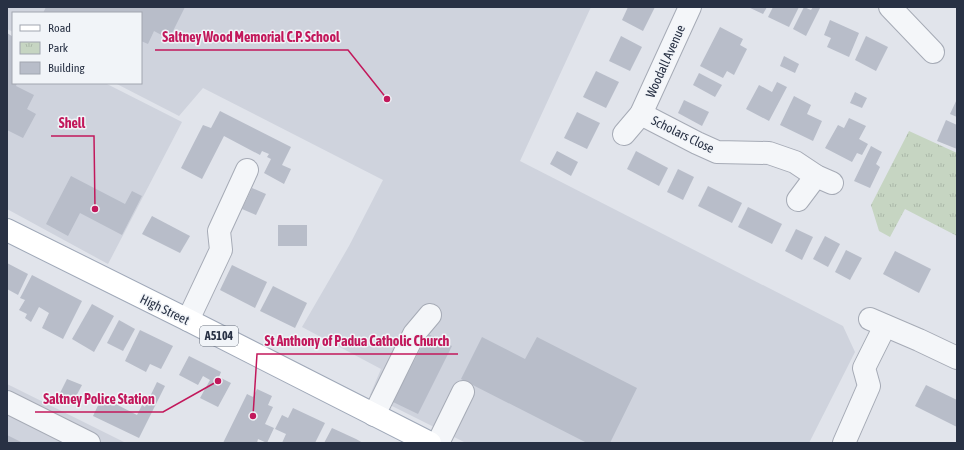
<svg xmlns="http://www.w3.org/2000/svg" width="964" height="450" font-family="'Asap Condensed',sans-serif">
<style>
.built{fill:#cfd3dd}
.park{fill:url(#park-tufts)}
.building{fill:#b8bdc9}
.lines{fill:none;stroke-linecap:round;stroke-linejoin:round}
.minor-casing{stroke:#a6abb6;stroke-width:24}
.major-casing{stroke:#9fa8b8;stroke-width:24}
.minor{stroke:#f4f6f9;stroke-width:22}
.major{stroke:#fff;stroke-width:22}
.labels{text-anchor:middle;stroke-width:3;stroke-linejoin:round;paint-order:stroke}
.shield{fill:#f1f4f8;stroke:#646c7a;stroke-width:1}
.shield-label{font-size:12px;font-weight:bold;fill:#283144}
.street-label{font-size:13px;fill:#283144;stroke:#f1f4f8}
.leader{fill:none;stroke:#c2185b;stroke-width:1.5}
.callout-dot{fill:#c2185b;stroke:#f1f4f8;stroke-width:1.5}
.callout-label{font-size:14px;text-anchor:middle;font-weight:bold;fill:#c2185b;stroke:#f1f4f8;stroke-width:3;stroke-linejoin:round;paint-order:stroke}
</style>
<defs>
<pattern id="park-tufts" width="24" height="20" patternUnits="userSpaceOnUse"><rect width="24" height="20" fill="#c6d5c2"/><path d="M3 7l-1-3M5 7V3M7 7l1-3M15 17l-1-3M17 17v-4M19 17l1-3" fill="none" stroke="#aab7a8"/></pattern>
</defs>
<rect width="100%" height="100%" fill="#e1e4eb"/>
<g class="built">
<polygon points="7,7 591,7 520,161 843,326 855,352 809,443 466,443 370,395 381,369 302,327 349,246 383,180 203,88 179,116 115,83 141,83 141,13 13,13 13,32 7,29"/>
<polygon points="7,33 13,37 13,83 105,83 182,122 108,264 7,209"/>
<polygon points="7,384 126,443 7,443"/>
</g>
<polygon class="park" points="909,131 957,153 957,236 905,209 890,237 879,231 871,205"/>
<g class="building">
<polygon points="46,7 185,7 169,39 154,31 148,44 141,41 141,13 43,13"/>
<polygon points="628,7 655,7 643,31 622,20"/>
<polygon points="748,7 767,7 763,14"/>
<polygon points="773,7 799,7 789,27 768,17"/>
<polygon points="804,7 811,10 813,7 820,8 806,36 793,29"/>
<polygon points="830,20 859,33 849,57 827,47 831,38 824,35"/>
<polygon points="720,27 743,39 740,45 747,49 734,75 727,71 723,78 700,66"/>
<polygon points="7,33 13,37 13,83 17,83 16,86 34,95 27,109 36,114 23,138 7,130"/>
<polygon points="621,36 642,47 630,71 609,61"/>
<polygon points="866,36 888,47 876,71 855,60"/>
<polygon points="784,56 799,64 795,73 780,66"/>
<polygon points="596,71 619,82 606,108 583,97"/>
<polygon points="699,73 722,85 715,97 693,85"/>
<polygon points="777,82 787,87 769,121 746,109 759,85 772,92"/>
<polygon points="855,92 867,98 862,108 850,103"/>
<polygon points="794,96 811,105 807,114 822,121 813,141 780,125"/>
<polygon points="957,99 957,117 950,114"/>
<polygon points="684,100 709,112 702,126 678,113"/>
<polygon points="220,111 291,147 282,165 291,169 284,184 264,173 271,159 267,157 269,154 262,151 260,155 224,136 202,179 181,168 203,125 211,128"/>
<polygon points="577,112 600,123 587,149 564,138"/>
<polygon points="849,118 866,126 859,139 868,144 862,155 857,153 852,162 825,148 838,125 844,128"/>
<polygon points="946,120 957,125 957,149 937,141"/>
<polygon points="871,146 882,152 876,164 880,167 870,188 854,181"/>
<polygon points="557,151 578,162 571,176 550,164"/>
<polygon points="636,151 668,168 659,186 627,169"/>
<polygon points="678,169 694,177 683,200 667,192"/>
<polygon points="71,176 125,204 132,191 142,196 122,235 80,213 68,236 46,224"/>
<polygon points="708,186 742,203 732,223 698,206"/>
<polygon points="252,188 266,194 256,215 242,209"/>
<polygon points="748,207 782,224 772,244 738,227"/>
<polygon points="152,216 190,236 180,253 142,234"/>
<rect x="278" y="225" width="29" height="21"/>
<polygon points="796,229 813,237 802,260 785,251"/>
<polygon points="825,236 840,244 828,267 813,259"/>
<polygon points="846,250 862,258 850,280 835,272"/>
<polygon points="895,251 931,269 919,293 883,274"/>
<polygon points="7,263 28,274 18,295 7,289"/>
<polygon points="232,265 267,282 255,308 220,290"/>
<polygon points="32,275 82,301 63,339 42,328 49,313 39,307 31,322 25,318 27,314 19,310 25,300 20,298"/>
<polygon points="273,286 307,303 295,328 260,311"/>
<polygon points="92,304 114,316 94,352 72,339"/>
<polygon points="119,320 135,329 123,351 107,343"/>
<polygon points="140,330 173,346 161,369 150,364 146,372 125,361"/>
<polygon points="428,334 452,346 418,414 393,402"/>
<polygon points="482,337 525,359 537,337 637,388 610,443 587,443 461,379"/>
<polygon points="189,356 221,372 219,377 231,383 218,407 200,398 210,380 203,376 198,385 179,375"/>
<polygon points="67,379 82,385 73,402 59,395"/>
<polygon points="157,382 165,386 139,438 93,416 102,397 137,415 142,405 145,407"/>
<polygon points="926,385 957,400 957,427 915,406"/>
<polygon points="257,389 272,396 268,405 273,407 265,424 274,428 267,443 258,439 257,443 223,443 247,394 253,397"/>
<polygon points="293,408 325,423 315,443 282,443 286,434 275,429 282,415 288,418"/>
<polygon points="332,428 356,439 363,443 324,443"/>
<polygon points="7,435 23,443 7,443"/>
</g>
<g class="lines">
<g class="minor-casing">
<g id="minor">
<polyline points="890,7 933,52"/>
<polyline points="641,114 697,143 717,152 769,153 795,162 816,176 832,183"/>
<polyline points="624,134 641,114 690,7"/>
<polyline points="798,200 816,176"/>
<polyline points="870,319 919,340 957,358"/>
<polyline points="188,320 221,250 219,231 247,170"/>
<polyline points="7,402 89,443"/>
<polyline points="374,415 414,334 430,315"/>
<polyline points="438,443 463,392"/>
<polyline points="844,443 869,386 864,368 885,326"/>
</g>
</g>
<g class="major-casing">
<polyline id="major" points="7,230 188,320 430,443"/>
</g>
<use href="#minor" class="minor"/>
<use href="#major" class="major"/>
</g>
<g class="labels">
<rect class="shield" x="200" y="326" width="38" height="20" rx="3"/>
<g class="shield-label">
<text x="219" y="340">A5104</text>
</g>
<g class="street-label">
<text transform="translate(665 61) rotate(-66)" y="5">Woodall Avenue</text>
<text transform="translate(683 134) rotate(26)" y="5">Scholars Close</text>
<text transform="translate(165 309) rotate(26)" y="5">High Street</text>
</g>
</g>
<path class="leader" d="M387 99L348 50H155M95 209L94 136H51M253 416L257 354H458M218 381L163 412H35"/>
<g class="callout-dot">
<circle cx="387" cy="99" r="4"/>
<circle cx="95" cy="209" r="4"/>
<circle cx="253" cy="416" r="4"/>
<circle cx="218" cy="381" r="4"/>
</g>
<g class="callout-label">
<text x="251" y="42">Saltney Wood Memorial C.P. School</text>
<text x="72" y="128">Shell</text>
<text x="357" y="346">St Anthony of Padua Catholic Church</text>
<text x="99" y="404">Saltney Police Station</text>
</g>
<rect width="964" height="450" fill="none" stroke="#283144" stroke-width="16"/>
<rect x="12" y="12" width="130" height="72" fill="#f1f4f8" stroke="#a1a6b0"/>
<rect x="20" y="25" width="20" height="6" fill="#ffffff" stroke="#a1a6b0"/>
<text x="48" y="32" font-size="12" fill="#283144">Road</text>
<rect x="20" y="42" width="20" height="12" fill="url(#park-tufts)" stroke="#a1a6b0"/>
<text x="48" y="52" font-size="12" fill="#283144">Park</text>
<rect x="20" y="62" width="20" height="12" fill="#b8bdc9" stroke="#a1a6b0"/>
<text x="48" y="72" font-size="12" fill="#283144">Building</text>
</svg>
